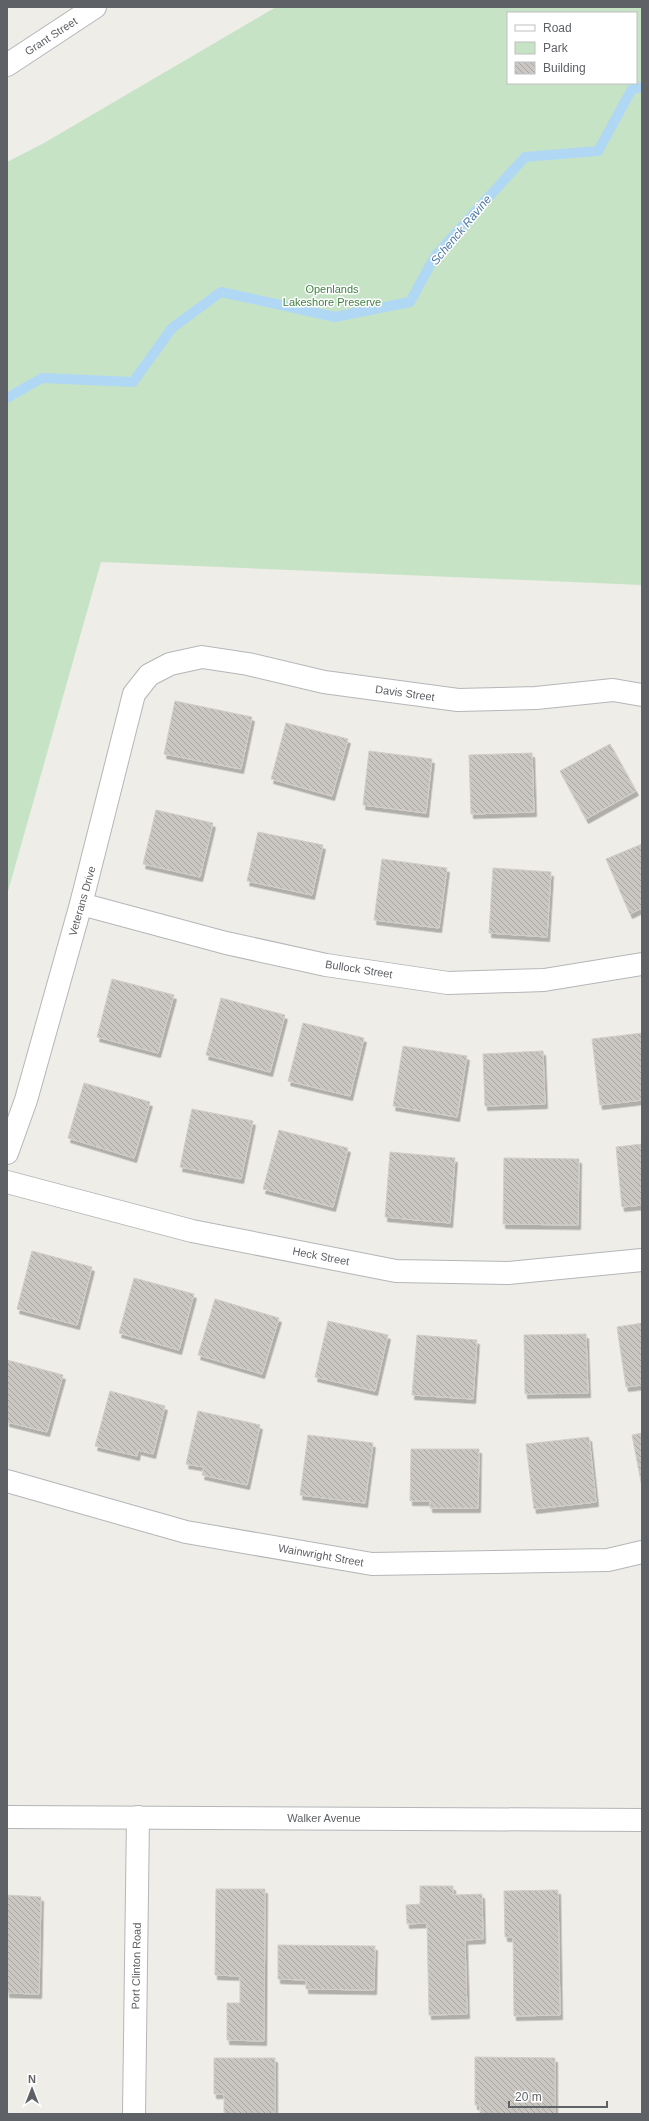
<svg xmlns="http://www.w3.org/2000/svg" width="649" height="2121" font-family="Helvetica,sans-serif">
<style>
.park{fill:#c7e3c6;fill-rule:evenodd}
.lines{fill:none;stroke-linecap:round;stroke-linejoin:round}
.stream{stroke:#b0d8f5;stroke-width:10}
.building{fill:url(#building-back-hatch);stroke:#d2cec6;filter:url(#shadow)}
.street-casing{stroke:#b4b6b9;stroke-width:24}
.secondary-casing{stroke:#b3b5b9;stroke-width:24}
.street{stroke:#fff;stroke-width:22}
.secondary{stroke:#fff;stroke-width:22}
.labels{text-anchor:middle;stroke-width:3;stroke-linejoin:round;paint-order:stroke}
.street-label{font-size:11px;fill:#5e6165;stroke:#fff}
.park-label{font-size:11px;fill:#408242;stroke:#fff}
.water-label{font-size:12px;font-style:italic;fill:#4e7aa6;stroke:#fff}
</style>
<defs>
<pattern id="building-back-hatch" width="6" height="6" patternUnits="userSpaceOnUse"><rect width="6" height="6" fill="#cac7c3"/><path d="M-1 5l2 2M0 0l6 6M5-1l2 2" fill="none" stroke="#a7a5a2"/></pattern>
<filter id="shadow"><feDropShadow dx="2.5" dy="4.5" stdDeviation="0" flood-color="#0004"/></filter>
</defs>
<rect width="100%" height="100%" fill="#eeede7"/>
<path class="park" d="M276 7H642V585L101 562 7 895V162L44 143ZM508 13H636V83H508Z"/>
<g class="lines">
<polyline class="stream" points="7,398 42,378 133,382 172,328 221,292 335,317 410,302 435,256 525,157 598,151 632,89 642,87"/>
</g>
<g class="building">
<polygon points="175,701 252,717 241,769 164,754"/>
<polygon points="286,723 348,739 332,796 271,779"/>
<polygon points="610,744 636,791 586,819 560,771"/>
<polygon points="369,751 432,759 426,813 363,805"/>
<polygon points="532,753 534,812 471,814 469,755"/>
<polygon points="156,810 213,823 200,877 143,864"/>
<polygon points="258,832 323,845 312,895 247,881"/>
<polygon points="642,844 642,908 630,914 606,859"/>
<polygon points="382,859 447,868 439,928 374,920"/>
<polygon points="493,868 551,872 547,937 489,933"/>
<polygon points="112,979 174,995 158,1053 97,1037"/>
<polygon points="221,998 285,1015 270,1072 206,1055"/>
<polygon points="303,1023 364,1038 350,1096 288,1081"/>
<polygon points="642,1033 642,1100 600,1105 592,1039"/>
<polygon points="403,1046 467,1056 457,1117 393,1106"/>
<polygon points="543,1051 545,1104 485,1106 483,1054"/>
<polygon points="84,1083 150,1102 134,1158 68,1138"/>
<polygon points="192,1109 253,1121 241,1179 180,1167"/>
<polygon points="279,1130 348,1148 333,1207 263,1189"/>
<polygon points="642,1144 642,1205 622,1207 616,1147"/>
<polygon points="390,1152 455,1158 450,1223 385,1217"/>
<polygon points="504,1158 579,1159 578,1225 503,1224"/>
<polygon points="32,1251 92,1267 77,1325 17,1309"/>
<polygon points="134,1278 194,1294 179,1350 119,1333"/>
<polygon points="215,1299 279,1318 262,1374 198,1355"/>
<polygon points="328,1321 388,1335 375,1391 315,1377"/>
<polygon points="642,1323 642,1385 626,1387 617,1327"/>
<polygon points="586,1334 588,1393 525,1394 524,1335"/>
<polygon points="417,1335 477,1340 473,1399 412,1395"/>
<polygon points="7,1360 63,1375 47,1432 7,1422"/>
<polygon points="110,1391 165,1406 153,1454 138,1450 137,1456 95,1446"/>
<polygon points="198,1411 260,1425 247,1485 202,1475 204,1467 186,1464"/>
<polygon points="642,1433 642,1487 632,1435"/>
<polygon points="308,1435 373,1443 365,1503 300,1495"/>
<polygon points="589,1437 596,1502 534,1509 526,1444"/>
<polygon points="411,1449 479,1449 478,1508 430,1508 430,1501 410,1501"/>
<polygon points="420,1886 453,1886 453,1895 482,1894 483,1939 465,1940 467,2014 429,2015 427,1923 407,1924 406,1905 420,1904"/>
<polygon points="216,1889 265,1889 264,2041 227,2040 227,2003 240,2003 240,1976 215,1975"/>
<polygon points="558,1890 560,2015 514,2016 513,1937 505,1937 504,1891"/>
<polygon points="7,1895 41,1897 39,1994 7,1993"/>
<polygon points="278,1945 375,1946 374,1990 306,1989 306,1980 278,1979"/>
<polygon points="475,2057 555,2058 555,2114 480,2114 480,2105 475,2105"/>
<polygon points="214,2058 275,2058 275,2114 224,2114 224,2094 214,2094"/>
</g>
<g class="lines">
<g class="street-casing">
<g id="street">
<polyline points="7,65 95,7"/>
<polyline points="81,904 226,943 326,965 448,983 544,980 642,964"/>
<polyline points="7,1153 26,1100 81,904 134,694 149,675 170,664 202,657 248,664 324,682 458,700 536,698 613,690 642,695"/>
<polyline points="7,1182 192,1231 396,1271 508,1273 642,1260"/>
<polyline points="7,1481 186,1532 372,1564 608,1560 642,1552"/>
<polyline points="134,2114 138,1817"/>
</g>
</g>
<g class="secondary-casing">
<polyline id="secondary" points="7,1817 642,1820"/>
</g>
<use href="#street" class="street"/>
<use href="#secondary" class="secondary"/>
</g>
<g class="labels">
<g class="street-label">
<text transform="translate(51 36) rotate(-33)" y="4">Grant Street</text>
<text transform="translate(405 693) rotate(8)" y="4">Davis Street</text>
<text transform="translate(82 901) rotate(-74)" y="4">Veterans Drive</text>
<text transform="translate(359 969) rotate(9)" y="4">Bullock Street</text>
<text transform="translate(321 1256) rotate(11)" y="4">Heck Street</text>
<text transform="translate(321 1555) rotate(10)" y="4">Wainwright Street</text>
<text x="324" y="1822">Walker Avenue</text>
<text transform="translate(136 1966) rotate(-89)" y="4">Port Clinton Road</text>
</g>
<g class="park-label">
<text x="332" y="293">Openlands<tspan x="332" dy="13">Lakeshore Preserve</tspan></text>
</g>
<g class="water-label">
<text transform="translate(461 230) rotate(-50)" y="4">Schenck Ravine</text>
</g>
</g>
<rect width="649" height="2121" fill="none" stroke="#5e6165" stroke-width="16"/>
<rect x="507" y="12" width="130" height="72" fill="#ffffff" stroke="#bfc0c1"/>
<rect x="515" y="25" width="20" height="6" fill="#ffffff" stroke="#bfc0c1"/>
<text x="543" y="32" font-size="12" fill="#5e6165">Road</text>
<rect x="515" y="42" width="20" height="12" fill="#c7e3c6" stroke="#bfc0c1"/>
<text x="543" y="52" font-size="12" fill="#5e6165">Park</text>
<rect x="515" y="62" width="20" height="12" fill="url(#building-back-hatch)" stroke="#bfc0c1"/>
<text x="543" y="72" font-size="12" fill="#5e6165">Building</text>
<g transform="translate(32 2089)" stroke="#ffffff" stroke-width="3" paint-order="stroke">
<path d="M0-3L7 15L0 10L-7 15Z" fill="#5e6165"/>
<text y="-6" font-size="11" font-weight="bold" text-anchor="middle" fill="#5e6165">N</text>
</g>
<path d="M509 2101v6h98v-6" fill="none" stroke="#5e6165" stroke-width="2"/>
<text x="515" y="2101" font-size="12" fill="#5e6165" stroke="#ffffff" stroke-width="3" paint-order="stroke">20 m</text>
</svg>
